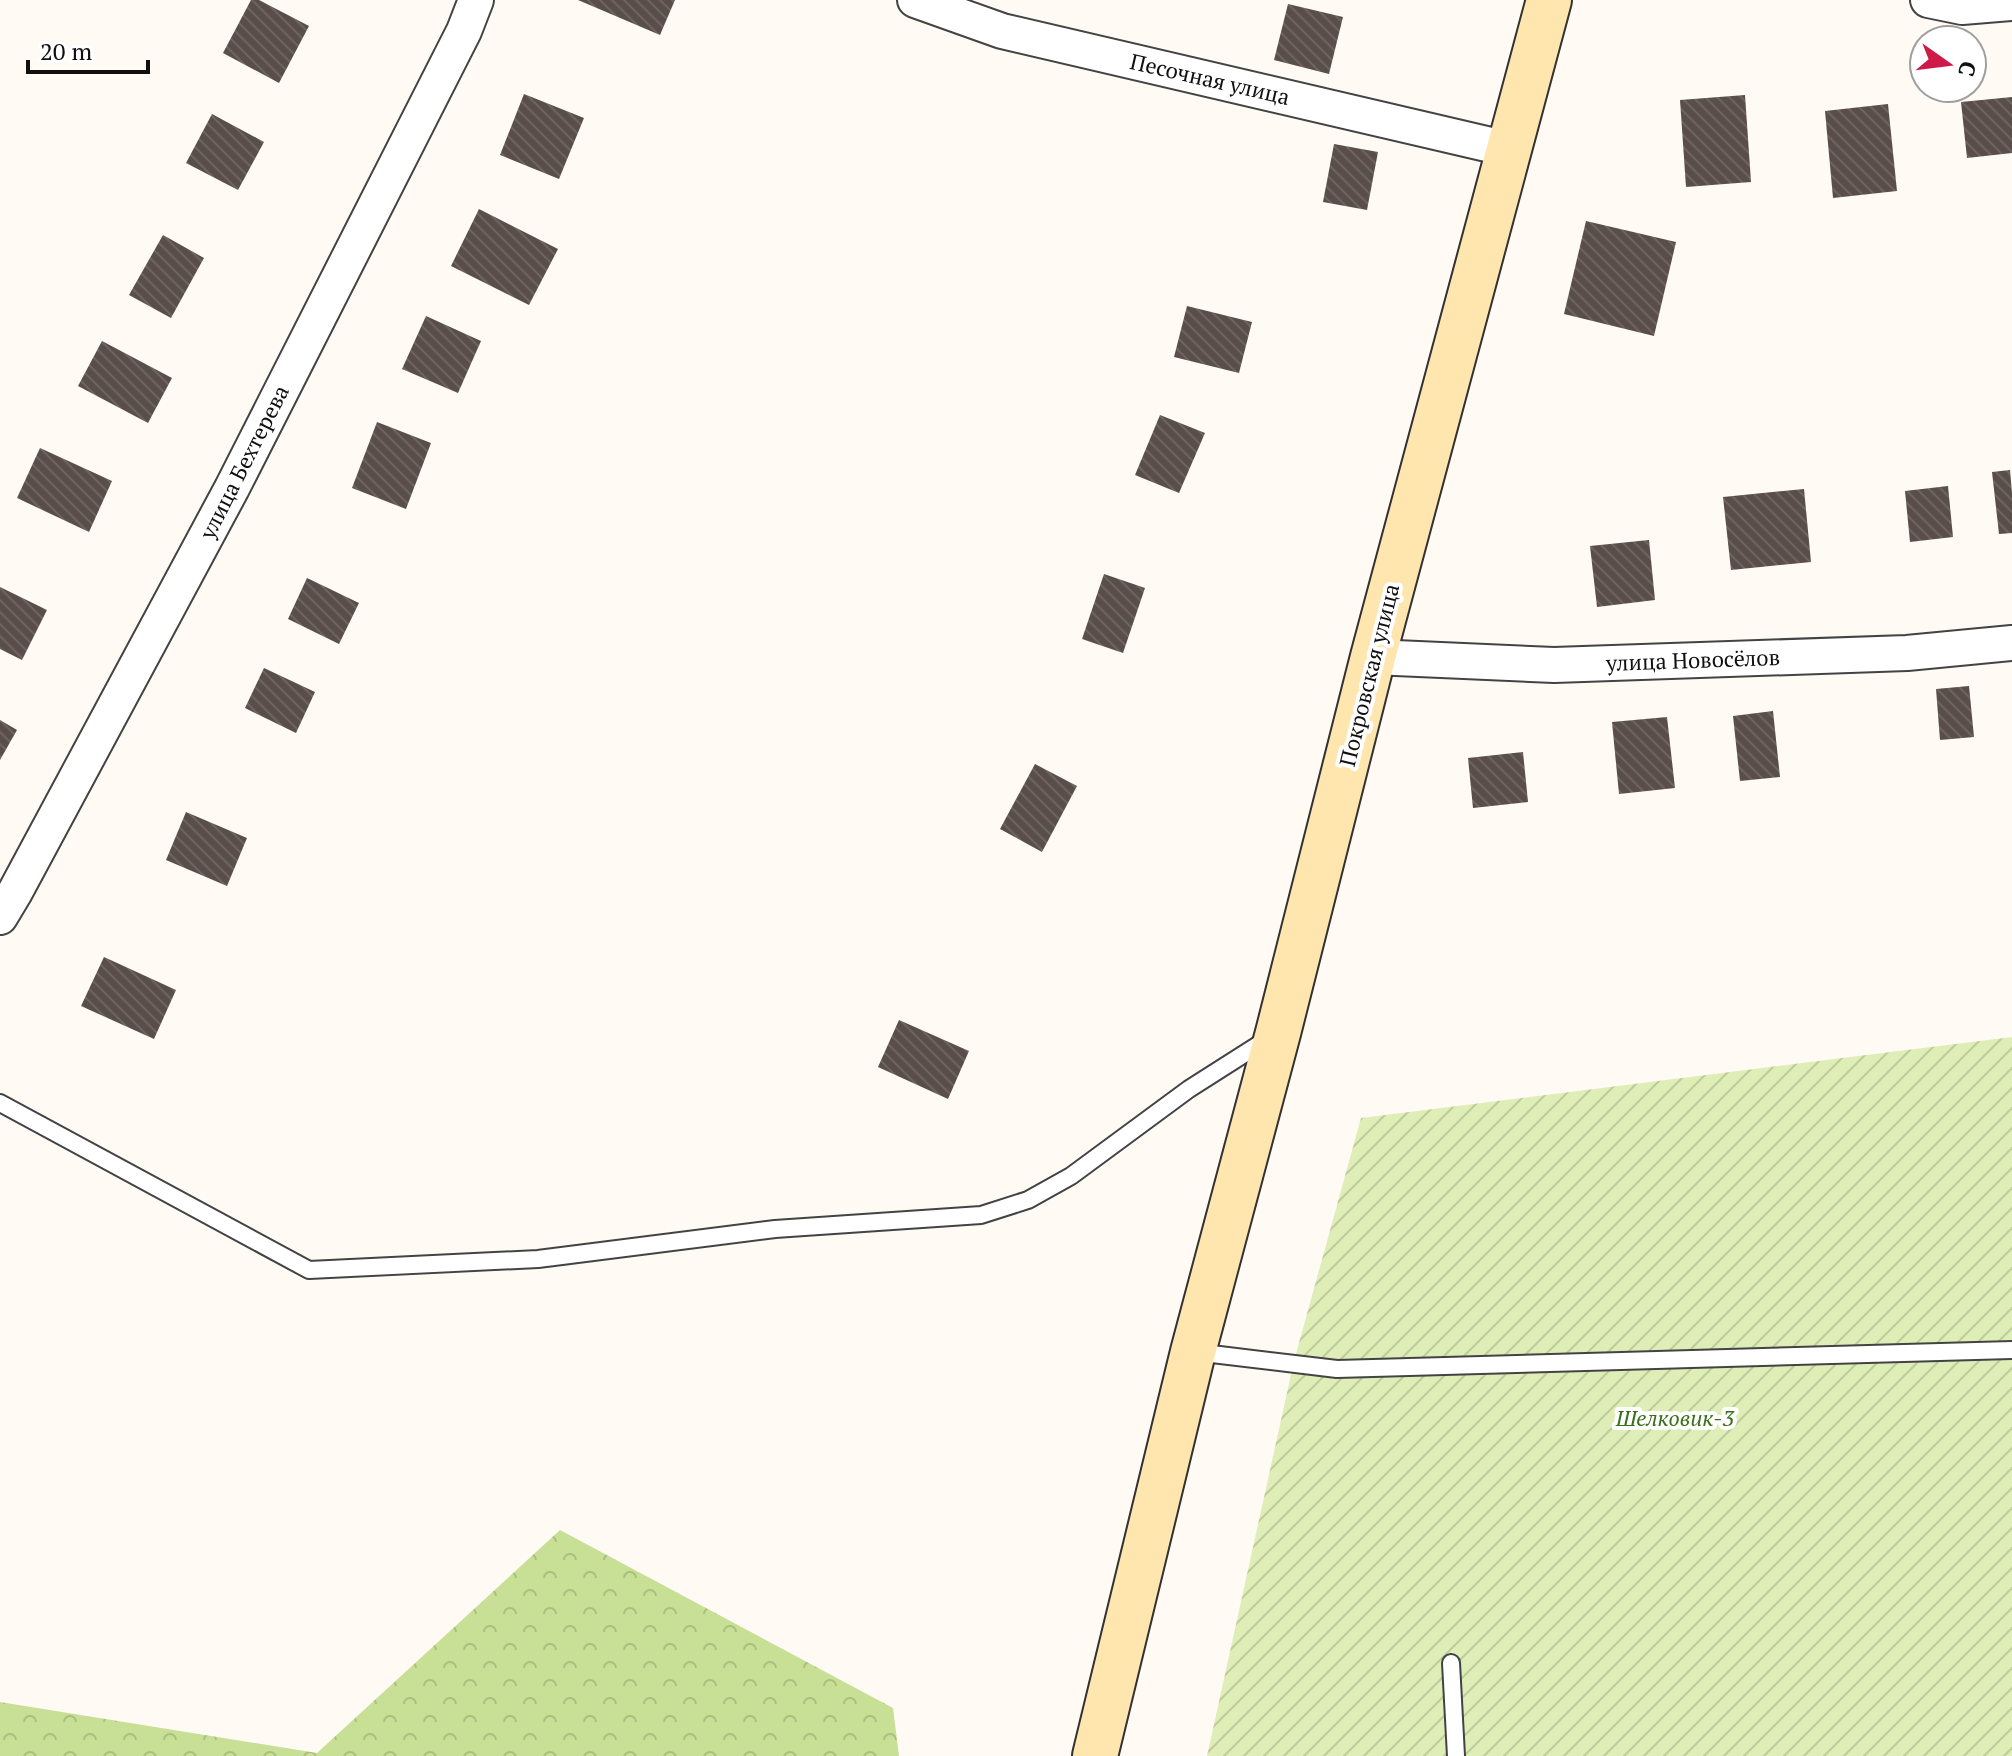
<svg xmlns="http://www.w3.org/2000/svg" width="2012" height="1756" font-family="'PT Serif',serif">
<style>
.forest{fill:url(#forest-crowns)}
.garden{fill:url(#garden-furrows)}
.building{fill:url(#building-back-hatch)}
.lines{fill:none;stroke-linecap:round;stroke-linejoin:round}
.lane-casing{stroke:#434343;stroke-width:20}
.street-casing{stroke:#434343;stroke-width:38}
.secondary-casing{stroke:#323232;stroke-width:48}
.lane{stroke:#fff;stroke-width:16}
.street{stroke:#fff;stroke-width:34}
.secondary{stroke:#ffe5ae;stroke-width:44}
.labels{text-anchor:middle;stroke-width:8;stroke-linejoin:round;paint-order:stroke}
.street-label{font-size:22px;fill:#101010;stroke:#fff}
.park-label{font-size:22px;font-style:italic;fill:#3c6f19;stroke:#fff}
</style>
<defs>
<pattern id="forest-crowns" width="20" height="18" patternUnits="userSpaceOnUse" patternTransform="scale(2)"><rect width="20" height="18" fill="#c7e095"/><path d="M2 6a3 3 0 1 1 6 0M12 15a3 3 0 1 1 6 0" fill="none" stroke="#aabf7f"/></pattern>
<pattern id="garden-furrows" width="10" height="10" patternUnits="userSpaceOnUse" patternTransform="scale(2)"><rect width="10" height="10" fill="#dfeeb7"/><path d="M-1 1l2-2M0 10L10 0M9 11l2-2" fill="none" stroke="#becb9c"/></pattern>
<pattern id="building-back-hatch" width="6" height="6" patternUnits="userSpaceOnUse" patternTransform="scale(2)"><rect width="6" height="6" fill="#5a4e4b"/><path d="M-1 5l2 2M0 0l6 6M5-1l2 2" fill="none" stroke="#6d6361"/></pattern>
</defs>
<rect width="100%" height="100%" fill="#fffaf3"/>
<polygon class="forest" points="560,1530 893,1708 899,1756 0,1756 0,1702 317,1753"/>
<polygon class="garden" points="2012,1037 2012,1756 1207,1756 1294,1361 1361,1118"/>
<g class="building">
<polygon points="251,0 259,0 309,26 279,83 223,53"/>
<polygon points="578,0 675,0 660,35"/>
<polygon points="1288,4 1343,17 1329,74 1274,60"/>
<polygon points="524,94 584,118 559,179 500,155"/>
<polygon points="1745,95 1751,182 1686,187 1680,100"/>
<polygon points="2012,97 2012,153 1967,158 1961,102"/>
<polygon points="1888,104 1897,191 1833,198 1825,111"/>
<polygon points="212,114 264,142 238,190 186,163"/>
<polygon points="1334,144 1378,152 1367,210 1323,202"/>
<polygon points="479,209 558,249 529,305 451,266"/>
<polygon points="1586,221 1676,242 1654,336 1564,314"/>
<polygon points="163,235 204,258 171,318 129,295"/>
<polygon points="1187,306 1252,322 1239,373 1174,357"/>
<polygon points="426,316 481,341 458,393 402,369"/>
<polygon points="102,341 172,378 148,423 78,386"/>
<polygon points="1160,415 1205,433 1179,493 1135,475"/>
<polygon points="377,422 431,443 406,509 352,488"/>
<polygon points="40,448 112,481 89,532 17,498"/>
<polygon points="2010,470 2012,493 2012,533 1999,534 1992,472"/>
<polygon points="1948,486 1953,537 1910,542 1905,491"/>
<polygon points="1804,489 1811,562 1731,570 1723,497"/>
<polygon points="1649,540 1655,600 1597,607 1590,546"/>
<polygon points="1104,574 1145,588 1123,653 1082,639"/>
<polygon points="307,578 359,603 339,644 288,619"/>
<polygon points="0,587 47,610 22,660 0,649"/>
<polygon points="264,668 315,692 296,733 245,708"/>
<polygon points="1969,686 1974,737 1940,740 1936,689"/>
<polygon points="1773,711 1780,777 1740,781 1733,716"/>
<polygon points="1667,717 1675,788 1619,794 1612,722"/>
<polygon points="0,720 17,730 0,760"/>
<polygon points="1523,752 1528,802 1473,808 1468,758"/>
<polygon points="1035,764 1077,786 1042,852 1000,829"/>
<polygon points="186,812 247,838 227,886 166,860"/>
<polygon points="104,957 176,990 154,1039 81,1006"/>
<polygon points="899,1020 969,1051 948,1099 878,1067"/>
</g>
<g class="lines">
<g class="lane-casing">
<g id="lane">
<polyline points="0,1103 309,1270 538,1259 775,1229 981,1215 1028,1200 1071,1176 1189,1089 1266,1040"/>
<polyline points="1195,1352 1337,1369 2012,1350"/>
<polyline points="1451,1663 1456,1756"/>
</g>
</g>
<g class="street-casing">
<g id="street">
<polyline points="915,0 1002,31 1508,149"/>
<polyline points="1928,0 1962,7 2012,3"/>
<polyline points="1373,657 1554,665 1907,653 2012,643"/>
<polyline points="0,917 15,892 232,488 464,31 476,0"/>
</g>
</g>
<g class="secondary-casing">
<polyline id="secondary" points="1095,1756 1193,1352 1278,1033 1373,657 1549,0"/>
</g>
<use href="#lane" class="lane"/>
<use href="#street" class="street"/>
<use href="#secondary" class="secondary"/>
</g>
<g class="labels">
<g class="street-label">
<text transform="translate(1210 79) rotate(13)" y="8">Песочная улица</text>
<text transform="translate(244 462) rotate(-63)" y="8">улица Бехтерева</text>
<text transform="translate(1693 660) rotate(-2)" y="8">улица Новосёлов</text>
<text transform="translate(1369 675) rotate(-76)" y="8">Покровская улица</text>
</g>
<g class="park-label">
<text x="1675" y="1426">Шелковик-3</text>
</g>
</g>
<g transform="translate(1948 64) rotate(104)"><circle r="38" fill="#ffffff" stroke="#9f9f9f" stroke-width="2"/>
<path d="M0-6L14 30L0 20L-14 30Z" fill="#ce1a48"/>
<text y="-12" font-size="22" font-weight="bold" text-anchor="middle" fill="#101010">С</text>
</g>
<path d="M28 60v12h120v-12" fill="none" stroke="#101010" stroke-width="4"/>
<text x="40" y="60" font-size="24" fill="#101010" stroke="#ffffff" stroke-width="6" paint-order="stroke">20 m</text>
</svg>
